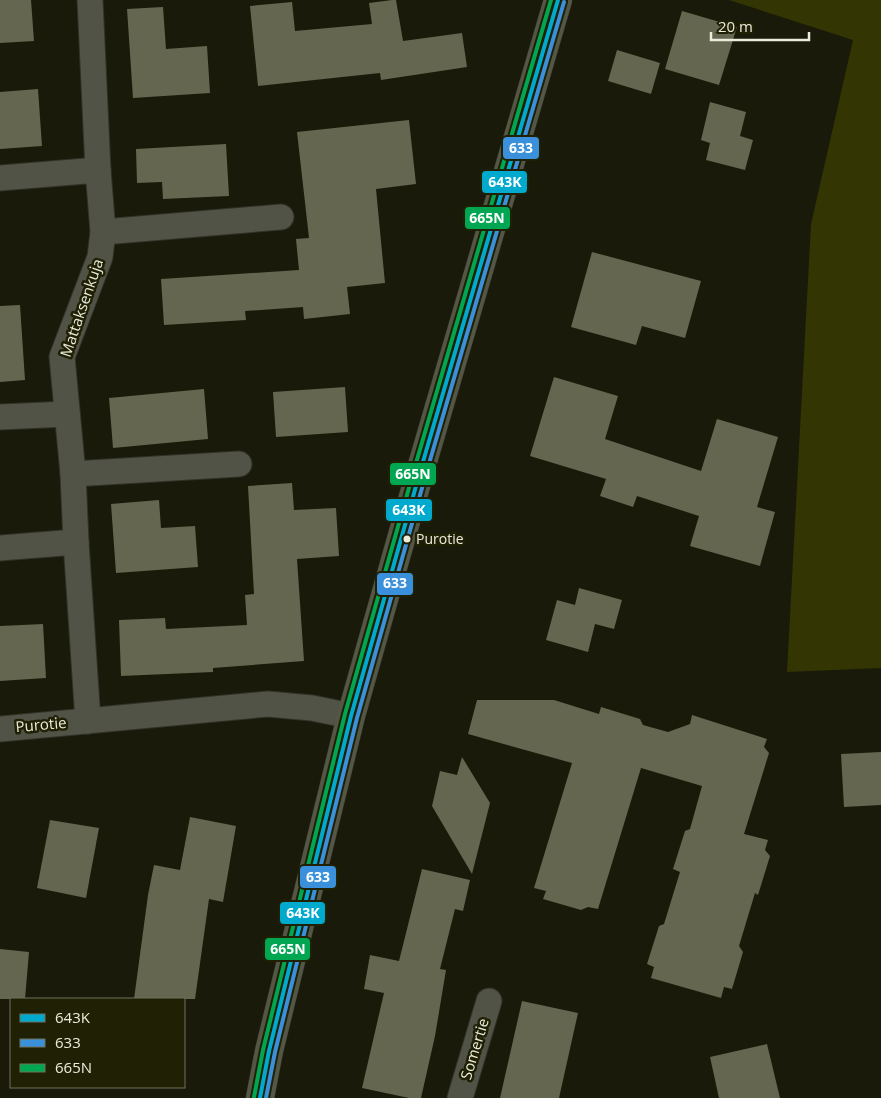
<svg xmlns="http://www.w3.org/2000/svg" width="881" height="1098" font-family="'Open Sans',sans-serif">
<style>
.green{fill:#333503}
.building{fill:#656650}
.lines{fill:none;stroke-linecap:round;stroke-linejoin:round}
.minor-casing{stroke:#323228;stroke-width:27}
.secondary-casing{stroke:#323228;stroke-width:29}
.minor{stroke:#525347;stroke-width:25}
.secondary{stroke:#545646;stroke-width:28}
.bus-1-casing{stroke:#1f2004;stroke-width:8}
.bus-2-casing{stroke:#1f2004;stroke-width:8}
.bus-3-casing{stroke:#1f2004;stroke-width:8}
.bus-1{stroke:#00a9ce;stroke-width:4}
.bus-2{stroke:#3a90db;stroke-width:4}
.bus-3{stroke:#00a651;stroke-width:4}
.bus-dot{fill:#ebecdc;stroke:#1f2004;stroke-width:2}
.labels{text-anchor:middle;stroke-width:5;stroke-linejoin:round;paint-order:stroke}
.bus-label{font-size:14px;fill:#ebecdc;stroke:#1f2004;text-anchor:start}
.street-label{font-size:15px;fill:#ebecdc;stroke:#1f2004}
.line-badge{stroke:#1f2004;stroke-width:2}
.badge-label{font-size:14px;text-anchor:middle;font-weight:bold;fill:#fff}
</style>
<rect width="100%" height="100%" fill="#191a0a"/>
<polygon class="green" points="729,0 881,0 881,668 787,672 811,224 853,40"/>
<g class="building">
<polygon points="0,0 31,0 34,41 0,43"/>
<polygon points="392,0 396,0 403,41 462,33 467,67 381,80 380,73 258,86 250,6 292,2 295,31 372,24 369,3"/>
<polygon points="163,7 166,49 207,46 210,93 133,98 127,9"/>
<polygon points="682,11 737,27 719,85 665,69"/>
<polygon points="617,50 660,63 651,94 608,81"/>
<polygon points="38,89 42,146 0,149 0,92"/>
<polygon points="710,102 746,112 740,136 753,140 745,170 706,160 710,143 701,140"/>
<polygon points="409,120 416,184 376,189 385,283 347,287 350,314 304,319 303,307 245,311 246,320 164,325 161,279 299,270 296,239 309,238 297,132"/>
<polygon points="226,144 229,196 163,199 162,182 137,183 136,149"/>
<polygon points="592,252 701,281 685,338 642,326 636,345 571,327"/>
<polygon points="20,305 25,380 0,382 0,306"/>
<polygon points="554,377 618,396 605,439 701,471 717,419 778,437 757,507 775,512 760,566 690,546 699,516 637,496 633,507 600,496 606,479 530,456"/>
<polygon points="345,387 348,432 276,437 273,392"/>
<polygon points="204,389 208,439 113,448 109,398"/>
<polygon points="292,483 294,510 336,508 339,556 297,559 304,661 213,668 213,672 121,676 119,620 165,618 166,629 247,625 245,595 254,594 248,486"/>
<polygon points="159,500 161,528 195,526 198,567 116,573 111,504"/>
<polygon points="579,588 622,600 614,629 595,624 588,652 546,640 557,600 575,605"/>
<polygon points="43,624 46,678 0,681 0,626"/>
<polygon points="477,700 554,700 599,714 601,707 640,719 643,725 668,732 690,724 692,715 767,739 764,747 769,753 744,834 768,840 765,850 770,856 758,895 755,893 739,946 743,952 732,989 724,987 721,998 651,978 654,967 647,964 659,926 664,924 680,872 673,869 685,831 690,829 702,786 641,768 598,909 588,907 581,910 543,899 546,891 534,888 572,763 468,734"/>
<polygon points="881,752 881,805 844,807 841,754"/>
<polygon points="462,757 490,803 472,874 432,806 440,771 457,775"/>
<polygon points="190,817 236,826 223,902 209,899 195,999 134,999 148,895 154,865 180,870"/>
<polygon points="50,820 99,828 86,898 37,888"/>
<polygon points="422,869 470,880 463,911 455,909 440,969 446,970 435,1036 421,1098 409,1098 362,1088 384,993 364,989 370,955 399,961"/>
<polygon points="0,949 29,952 25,999 0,999"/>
<polygon points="522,1001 578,1013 559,1098 500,1098"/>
<polygon points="767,1044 780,1098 719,1098 710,1057"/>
</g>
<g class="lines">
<g class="minor-casing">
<g id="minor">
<polyline points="0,178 98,170"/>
<polyline points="103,232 281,217"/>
<polyline points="0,417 67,414"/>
<polyline points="73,474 239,464"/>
<polyline points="0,548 76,542"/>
<polyline points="88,721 76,542 73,474 62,357 100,257 103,232 98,170 90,0"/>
<polyline points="0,729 268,704 312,708 351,716"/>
<polyline points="460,1098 489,1001"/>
</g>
</g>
<g class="secondary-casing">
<polyline id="secondary" points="260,1098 269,1051 351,716 420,472 558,0"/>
</g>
<use href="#minor" class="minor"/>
<use href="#secondary" class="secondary"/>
<g class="bus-1-casing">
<polyline id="bus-1" points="260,1098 269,1051 351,716 420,472 558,0"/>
</g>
<g class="bus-2-casing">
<polyline id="bus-2" points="266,1098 275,1052 357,718 426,474 564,2"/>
</g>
<g class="bus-3-casing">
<polyline id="bus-3" points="254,1097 263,1050 345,714 414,470 551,0"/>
</g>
<use href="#bus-1" class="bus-1"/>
<use href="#bus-2" class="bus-2"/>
<use href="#bus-3" class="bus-3"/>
</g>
<circle class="bus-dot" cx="407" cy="539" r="4.5"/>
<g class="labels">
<g class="bus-label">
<text x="416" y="544">Purotie</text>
</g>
<g class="street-label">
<text transform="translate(82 308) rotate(-71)" y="5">Mattaksenkuja</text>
<text transform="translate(41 725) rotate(-5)" y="5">Purotie</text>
<text transform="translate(475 1049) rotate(-73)" y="5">Somertie</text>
</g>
</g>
<g class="line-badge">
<rect x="502" y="136" width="38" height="24" rx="5" fill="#3a90db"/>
<rect x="481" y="170" width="47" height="24" rx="5" fill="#00a9ce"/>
<rect x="464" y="206" width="47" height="24" rx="5" fill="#00a651"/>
<rect x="389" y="462" width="48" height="24" rx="5" fill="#00a651"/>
<rect x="385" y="498" width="48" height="24" rx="5" fill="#00a9ce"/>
<rect x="376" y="572" width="38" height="24" rx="5" fill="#3a90db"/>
<rect x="299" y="865" width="38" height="24" rx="5" fill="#3a90db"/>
<rect x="279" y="901" width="47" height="24" rx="5" fill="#00a9ce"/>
<rect x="264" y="937" width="47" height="24" rx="5" fill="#00a651"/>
</g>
<g class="badge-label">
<text x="521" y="153">633</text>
<text x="505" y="187">643K</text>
<text x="487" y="223">665N</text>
<text x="413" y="479">665N</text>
<text x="409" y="515">643K</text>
<text x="395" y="588">633</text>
<text x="318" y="882">633</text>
<text x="303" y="918">643K</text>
<text x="288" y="954">665N</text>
</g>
<rect x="10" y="998" width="175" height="90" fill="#1f2004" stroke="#71725a"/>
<rect x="20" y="1014" width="25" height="8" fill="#00a9ce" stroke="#71725a"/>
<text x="55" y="1023" font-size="15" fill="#ebecdc">643K</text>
<rect x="20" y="1039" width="25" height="8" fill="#3a90db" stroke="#71725a"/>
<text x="55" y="1048" font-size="15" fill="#ebecdc">633</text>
<rect x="20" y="1064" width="25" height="8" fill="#00a651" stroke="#71725a"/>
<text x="55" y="1073" font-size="15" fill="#ebecdc">665N</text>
<path d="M711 32v8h98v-8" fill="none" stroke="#ebecdc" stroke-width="2.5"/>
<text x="718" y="32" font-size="15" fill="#ebecdc" stroke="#1f2004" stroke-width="4" paint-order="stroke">20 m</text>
</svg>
